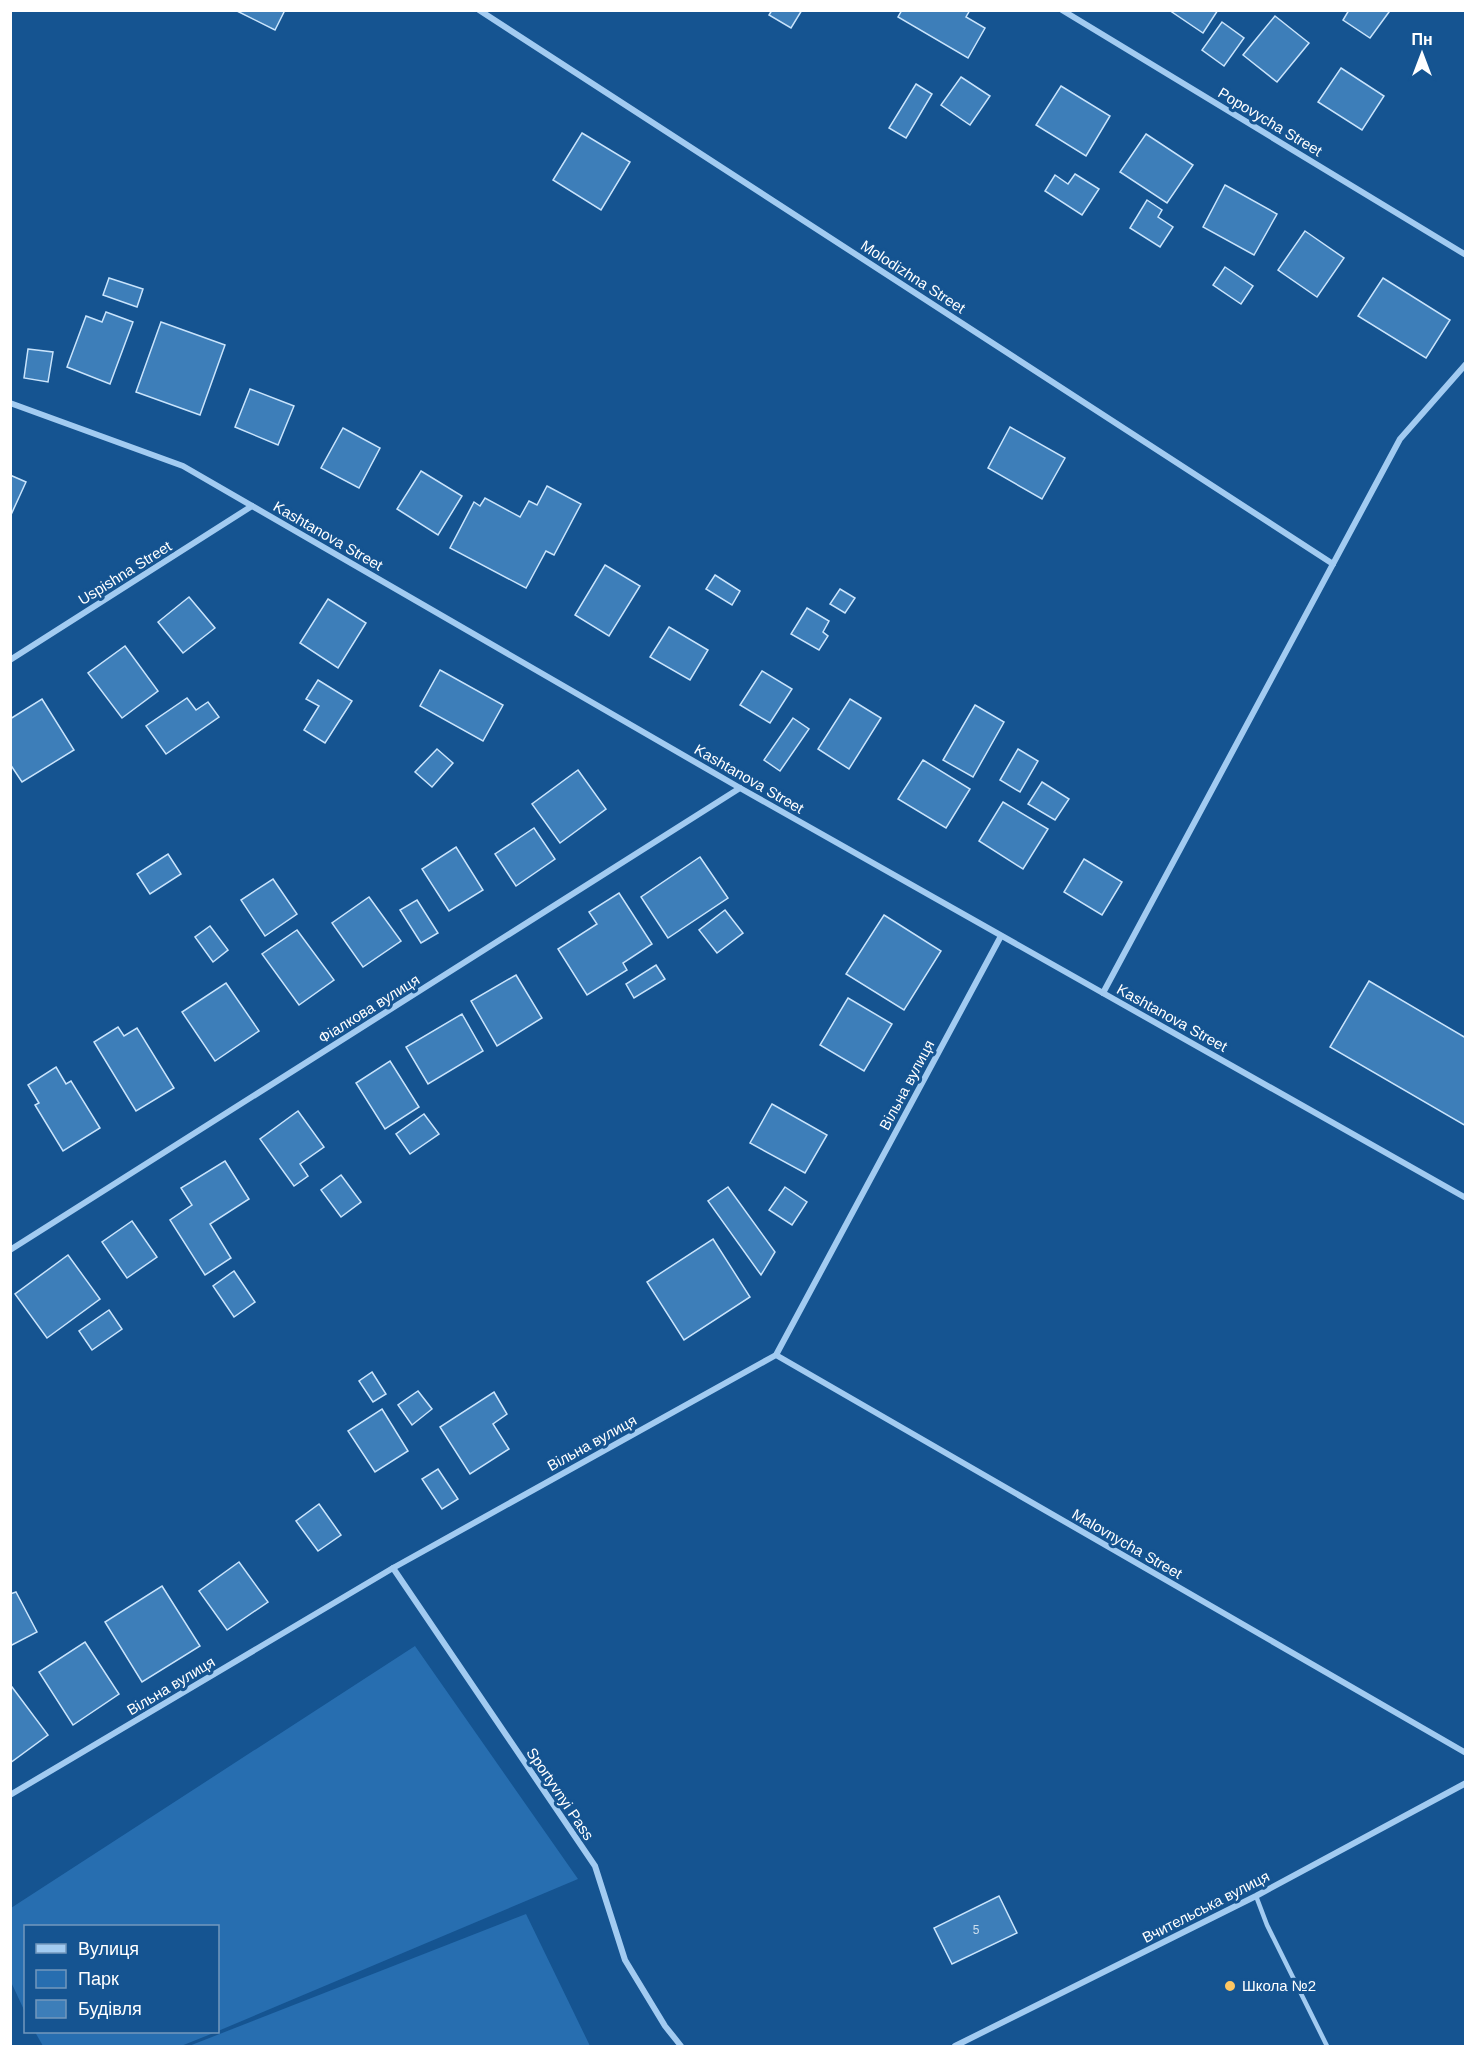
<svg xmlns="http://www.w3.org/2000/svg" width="1476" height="2057" font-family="Helvetica,sans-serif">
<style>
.green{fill:#276eb0}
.building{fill:#3d7eb9;stroke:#c9e4fc;stroke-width:1.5}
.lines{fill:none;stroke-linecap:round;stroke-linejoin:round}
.lane{stroke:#a2cbf1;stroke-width:4.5}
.street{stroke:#a2cbf1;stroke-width:6}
.poi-dot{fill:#ffc762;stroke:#155491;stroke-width:2}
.labels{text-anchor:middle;stroke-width:6;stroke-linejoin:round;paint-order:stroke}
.number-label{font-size:12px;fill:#cedfee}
.street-label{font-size:15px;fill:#fff;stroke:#155491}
.poi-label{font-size:15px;fill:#fff;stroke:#155491;text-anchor:start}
</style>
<rect width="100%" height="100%" fill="#155491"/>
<g class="green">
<polygon points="415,1646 578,1879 218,2031 218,1926 26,1926 25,2012 11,1982 11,1908"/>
<polygon points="526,1914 590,2046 189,2046"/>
<polygon points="35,2032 216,2032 181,2046 43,2046"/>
</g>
<g class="building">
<polygon points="235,10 285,10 275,30"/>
<polygon points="772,10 802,10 791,28 769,15"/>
<polygon points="902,10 970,10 966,17 985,28 968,58 898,17"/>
<polygon points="1169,10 1218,10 1203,33"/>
<polygon points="1349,10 1387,10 1389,12 1370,38 1343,20"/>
<polygon points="1275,16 1309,43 1277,82 1243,55"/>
<polygon points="1222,22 1244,38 1224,66 1202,50"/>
<polygon points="1341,68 1384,96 1362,130 1318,102"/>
<polygon points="961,77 990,96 970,125 941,105"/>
<polygon points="916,84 932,94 906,138 889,128"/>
<polygon points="1061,86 1110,116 1086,156 1036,125"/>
<polygon points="582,133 630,162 601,210 553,180"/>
<polygon points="1146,134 1193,165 1167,203 1120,172"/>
<polygon points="1075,174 1099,189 1082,215 1045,191 1055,175 1068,184"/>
<polygon points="1225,185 1277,214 1254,255 1203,227"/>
<polygon points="1147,200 1162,210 1158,217 1173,227 1160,247 1130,228"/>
<polygon points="1305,231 1344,258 1317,297 1278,270"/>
<polygon points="1225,267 1253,286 1241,304 1213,285"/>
<polygon points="109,278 143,289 137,307 103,295"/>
<polygon points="1383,278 1450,320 1426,358 1358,316"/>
<polygon points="106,312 133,322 110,384 67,367 86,316 102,322"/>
<polygon points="161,322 225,345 200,415 136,392"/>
<polygon points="28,349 53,352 48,382 24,378"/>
<polygon points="250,389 294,406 278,445 235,427"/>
<polygon points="1010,427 1065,458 1042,499 988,468"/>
<polygon points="343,428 380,448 359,488 321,468"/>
<polygon points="421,471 462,496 438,535 397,509"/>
<polygon points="10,475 26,482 10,517"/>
<polygon points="547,486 581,504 554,555 546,551 526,588 450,548 474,502 480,506 485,498 520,517 529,501 537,505"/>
<polygon points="605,565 640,586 609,636 575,615"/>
<polygon points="715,575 740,591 732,605 706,589"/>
<polygon points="840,589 855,598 845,613 830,604"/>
<polygon points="189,597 215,628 183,653 158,622"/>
<polygon points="328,599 366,623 338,668 300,643"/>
<polygon points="807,608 829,621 823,632 828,636 819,650 791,634"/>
<polygon points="669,627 708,650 690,680 650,657"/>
<polygon points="125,646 158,691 122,718 88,673"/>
<polygon points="440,670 503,705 483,741 420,706"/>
<polygon points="762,671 792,689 770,723 740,705"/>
<polygon points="318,680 352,701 325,743 304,730 319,706 306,699"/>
<polygon points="187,698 196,710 208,702 219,717 166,754 146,726"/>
<polygon points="42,699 74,750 22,782 10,764 10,719"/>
<polygon points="850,699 881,718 849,769 818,749"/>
<polygon points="975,705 1004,722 973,777 943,760"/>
<polygon points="793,718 809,729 780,771 764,760"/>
<polygon points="437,749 453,763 432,787 415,772"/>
<polygon points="1018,749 1038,761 1020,792 1000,780"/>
<polygon points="923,760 970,789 946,828 898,799"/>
<polygon points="578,770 606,809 560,843 532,804"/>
<polygon points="1042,782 1069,799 1055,820 1028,804"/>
<polygon points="1003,802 1048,829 1023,869 979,841"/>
<polygon points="534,828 555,859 516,886 495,854"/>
<polygon points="456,847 483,890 449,911 422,869"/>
<polygon points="168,854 181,874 150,894 137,874"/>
<polygon points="700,857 728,898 668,938 641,897"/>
<polygon points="1084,859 1122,882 1102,915 1064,892"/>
<polygon points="273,879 297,914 265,936 241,900"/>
<polygon points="619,893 652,944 623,963 627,970 587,995 558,949 597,924 589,912"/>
<polygon points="369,897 401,941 363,967 332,923"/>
<polygon points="417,900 438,933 421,943 400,910"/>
<polygon points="725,910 743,933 717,953 699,930"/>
<polygon points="884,915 941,951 904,1010 846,974"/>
<polygon points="210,926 228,950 213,962 195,937"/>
<polygon points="297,930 334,980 299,1005 262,954"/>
<polygon points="656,965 665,979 634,998 626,984"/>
<polygon points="516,975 542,1018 497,1046 471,1001"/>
<polygon points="1369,981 1466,1038 1466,1126 1330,1047"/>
<polygon points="226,983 259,1031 215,1061 182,1012"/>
<polygon points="848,998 892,1024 864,1071 820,1045"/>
<polygon points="462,1014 483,1051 428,1084 406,1047"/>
<polygon points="118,1027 124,1036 137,1028 174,1088 136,1111 94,1042"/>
<polygon points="390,1061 419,1107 385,1129 356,1083"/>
<polygon points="56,1067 66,1084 71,1081 100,1128 63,1151 35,1105 39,1103 28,1085"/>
<polygon points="772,1104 827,1135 805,1173 750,1143"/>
<polygon points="298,1111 324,1147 300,1164 308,1176 294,1186 260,1139"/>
<polygon points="424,1114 439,1134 410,1154 396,1134"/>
<polygon points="225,1161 249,1199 210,1224 231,1258 205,1275 170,1220 192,1205 181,1188"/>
<polygon points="341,1175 361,1202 341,1217 321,1190"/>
<polygon points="728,1187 775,1252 761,1275 708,1201"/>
<polygon points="785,1187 807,1202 792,1225 769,1210"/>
<polygon points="132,1221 157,1257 127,1278 102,1242"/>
<polygon points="713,1239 750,1297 684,1340 647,1282"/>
<polygon points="68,1255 100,1299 47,1338 15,1294"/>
<polygon points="234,1271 255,1302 234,1317 213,1286"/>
<polygon points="109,1310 122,1329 92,1350 79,1331"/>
<polygon points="372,1372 386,1394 373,1402 359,1381"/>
<polygon points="418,1391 432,1409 412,1425 398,1405"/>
<polygon points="494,1392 507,1414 493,1424 509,1449 470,1474 440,1427"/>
<polygon points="382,1409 408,1451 375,1472 348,1431"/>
<polygon points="438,1469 458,1499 442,1509 422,1479"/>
<polygon points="319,1504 341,1535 318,1551 296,1521"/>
<polygon points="239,1562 268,1602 227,1630 199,1591"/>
<polygon points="162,1586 200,1646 142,1682 105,1622"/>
<polygon points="16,1592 37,1632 10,1646 10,1594"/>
<polygon points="85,1642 119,1694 73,1725 39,1672"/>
<polygon points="12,1687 48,1735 10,1763 10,1688"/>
<polygon points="999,1896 1017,1933 952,1964 934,1928"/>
</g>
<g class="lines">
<polyline class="lane" points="1256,1896 1267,1925 1327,2046"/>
<g class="street">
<polyline points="479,10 1333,564"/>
<polyline points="1062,10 1466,255"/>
<polyline points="10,403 183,466 740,788 1466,1198"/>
<polyline points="10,660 252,506"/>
<polyline points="1103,993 1400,439 1466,364"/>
<polyline points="10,1250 740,788"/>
<polyline points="776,1355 1466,1753"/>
<polyline points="393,1568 595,1866 625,1960 665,2026 681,2046"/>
<polyline points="10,1795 393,1568 776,1355 1001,936"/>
<polyline points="955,2046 1256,1896 1466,1783"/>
</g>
</g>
<circle class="poi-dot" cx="1230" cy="1986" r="6"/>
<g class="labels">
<g class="number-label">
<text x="976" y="1934">5</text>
</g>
<g class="street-label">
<text transform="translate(1270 122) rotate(31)" y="5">Popovycha Street</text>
<text transform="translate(913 277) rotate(33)" y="5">Molodizhna Street</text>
<text transform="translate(328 536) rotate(30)" y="5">Kashtanova Street</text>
<text transform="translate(125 573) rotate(-32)" y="5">Uspishna Street</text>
<text transform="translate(749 779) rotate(30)" y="5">Kashtanova Street</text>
<text transform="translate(369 1009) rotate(-32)" y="5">Фіалкова вулиця</text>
<text transform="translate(1172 1018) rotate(29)" y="5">Kashtanova Street</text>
<text transform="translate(907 1085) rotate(-62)" y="5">Вільна вулиця</text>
<text transform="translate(592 1443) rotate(-29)" y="5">Вільна вулиця</text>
<text transform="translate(1127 1544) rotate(30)" y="5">Malovnycha Street</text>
<text transform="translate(171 1686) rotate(-31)" y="5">Вільна вулиця</text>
<text transform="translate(560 1794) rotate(56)" y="5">Sportyvnyi Pass</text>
<text transform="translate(1206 1907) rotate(-27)" y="5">Вчительська вулиця</text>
</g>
<g class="poi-label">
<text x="1242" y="1991">Школа №2</text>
</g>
</g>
<rect width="1476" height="2057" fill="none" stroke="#ffffff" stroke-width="24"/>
<rect x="24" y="1925" width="195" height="108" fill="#155491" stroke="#7398bd" stroke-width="1.5"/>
<rect x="36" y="1944" width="30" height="9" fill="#a2cbf1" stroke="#7398bd" stroke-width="1.5"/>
<text x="78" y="1955" font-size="18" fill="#ffffff">Вулиця</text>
<rect x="36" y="1970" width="30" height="18" fill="#276eb0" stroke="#7398bd" stroke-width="1.5"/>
<text x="78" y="1985" font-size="18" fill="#ffffff">Парк</text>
<rect x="36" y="2000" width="30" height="18" fill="#3d7eb9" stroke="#7398bd" stroke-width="1.5"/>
<text x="78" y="2015" font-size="18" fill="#ffffff">Будівля</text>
<g transform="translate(1422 54)" stroke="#155491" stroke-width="4.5" paint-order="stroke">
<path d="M0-4.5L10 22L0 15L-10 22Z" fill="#ffffff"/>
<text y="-9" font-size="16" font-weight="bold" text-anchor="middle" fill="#ffffff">Пн</text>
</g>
</svg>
